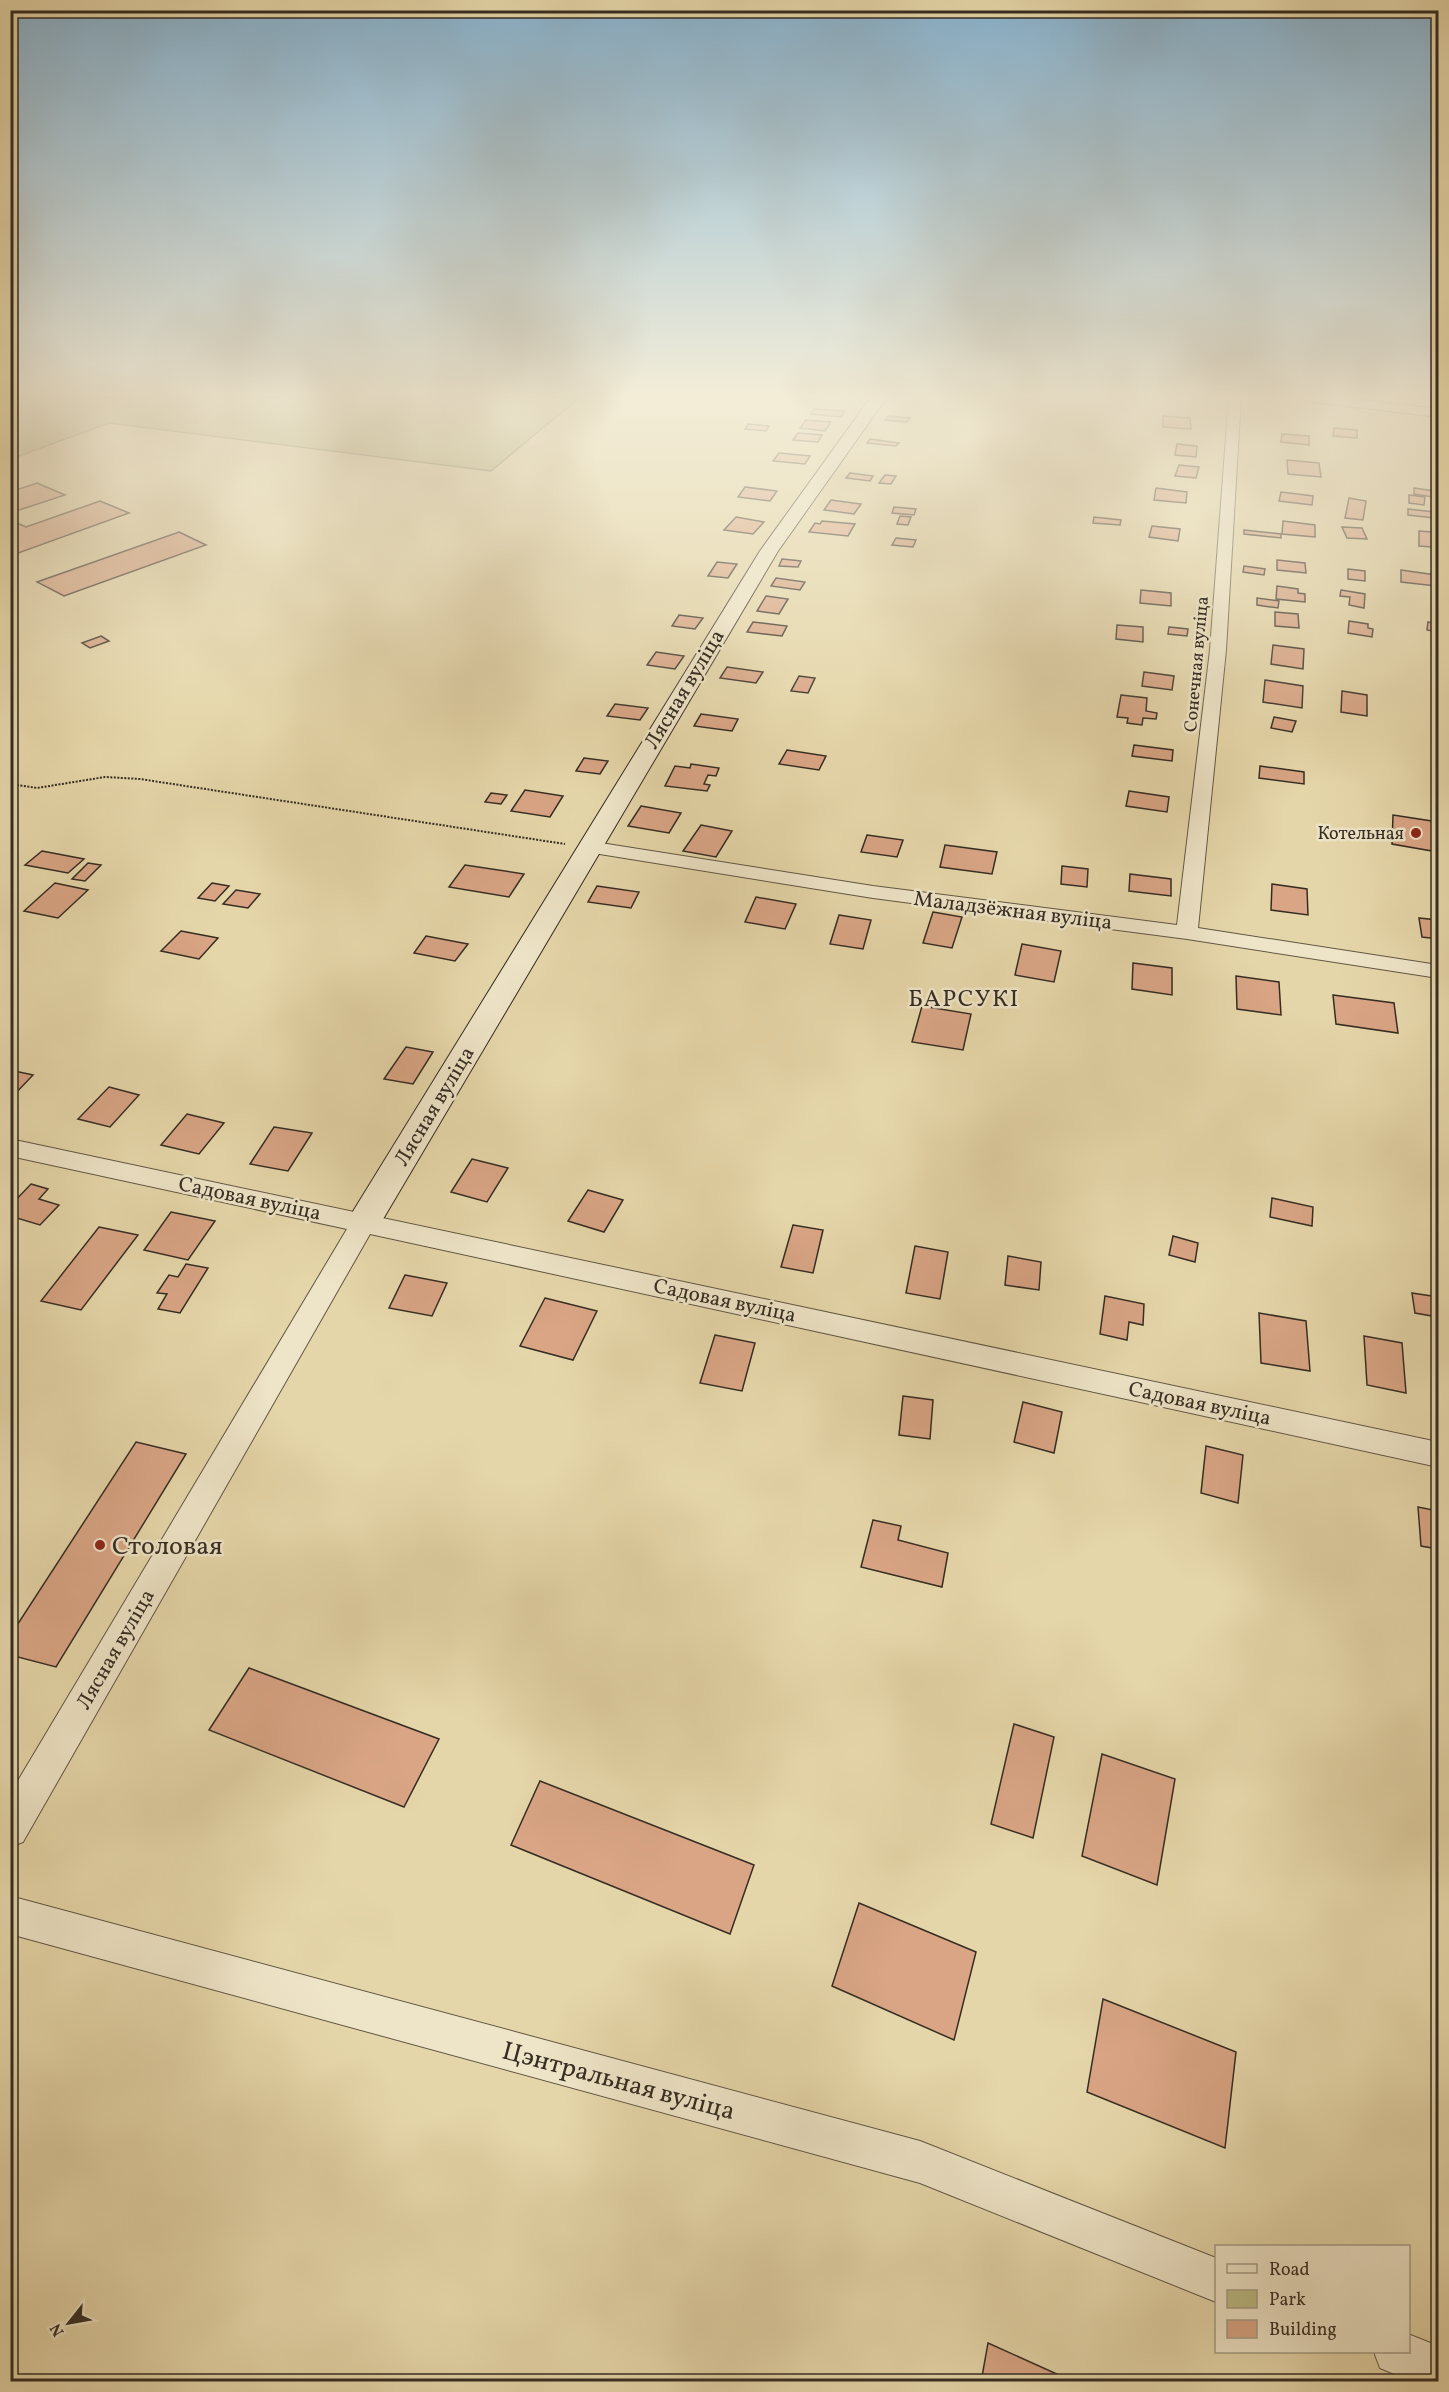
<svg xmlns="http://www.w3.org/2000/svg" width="1449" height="2392" font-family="Vollkorn,serif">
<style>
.green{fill:#bcbc83;stroke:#787453;stroke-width:1.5}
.building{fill:#d9a585;stroke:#352d23;stroke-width:1.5}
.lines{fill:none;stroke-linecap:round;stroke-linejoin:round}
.street-casing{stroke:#615744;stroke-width:2}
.secondary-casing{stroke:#352d23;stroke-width:2}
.path{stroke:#352d23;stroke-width:2;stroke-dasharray:2 1.5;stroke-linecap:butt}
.street{fill:#eee4c7;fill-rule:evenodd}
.secondary{fill:#eee4c7;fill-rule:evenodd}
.poi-dot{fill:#8f2418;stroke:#eee4c7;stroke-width:2}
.labels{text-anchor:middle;stroke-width:5;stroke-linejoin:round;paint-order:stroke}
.far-street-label{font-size:18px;fill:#352d23;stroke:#eee4c7}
.far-poi-label{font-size:18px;fill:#352d23;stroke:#eee4c7;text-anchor:end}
.street-label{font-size:21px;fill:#352d23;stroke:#eee4c7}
.quarter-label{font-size:24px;letter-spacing:1.5px;fill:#352d23;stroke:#eee4c7}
.near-poi-label{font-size:26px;fill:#352d23;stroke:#eee4c7;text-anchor:start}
.near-street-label{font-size:26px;fill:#352d23;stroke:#eee4c7}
</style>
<rect width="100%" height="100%" fill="#e5d6a9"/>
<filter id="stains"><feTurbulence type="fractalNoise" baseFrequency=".00333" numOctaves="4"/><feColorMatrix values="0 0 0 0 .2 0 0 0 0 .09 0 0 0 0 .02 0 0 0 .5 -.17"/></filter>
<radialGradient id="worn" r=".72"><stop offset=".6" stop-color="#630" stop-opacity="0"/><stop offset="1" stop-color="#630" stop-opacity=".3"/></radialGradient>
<polygon class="green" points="11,397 580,397 491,471 109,423 11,459"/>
<g class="building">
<polygon points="814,409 845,411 841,417 811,414"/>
<polygon points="888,416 910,418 907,422 885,420"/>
<polygon points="1163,416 1190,418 1191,429 1163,427"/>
<polygon points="806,420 831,422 825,431 800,428"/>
<polygon points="748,424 769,426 766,431 745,429"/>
<polygon points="1334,428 1357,430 1357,438 1333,436"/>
<polygon points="798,433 822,435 818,442 793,440"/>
<polygon points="1282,434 1309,436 1309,445 1281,442"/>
<polygon points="870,439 899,443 896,446 867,443"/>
<polygon points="1177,444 1197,446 1196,457 1175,455"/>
<polygon points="779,453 810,456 805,464 773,461"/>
<polygon points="1287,460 1319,463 1321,477 1288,474"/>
<polygon points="1179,465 1199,467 1196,478 1175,476"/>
<polygon points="850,473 873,476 870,481 846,478"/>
<polygon points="885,475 896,476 891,484 879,483"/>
<polygon points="37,483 65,495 10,513 10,492"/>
<polygon points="745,487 777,491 770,501 738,497"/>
<polygon points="1156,488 1187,492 1186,503 1154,500"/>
<polygon points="1414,488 1434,491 1433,497 1414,494"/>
<polygon points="1281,492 1313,496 1312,505 1279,501"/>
<polygon points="1409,495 1425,497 1424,505 1409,503"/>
<polygon points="1349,498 1366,501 1363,520 1345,518"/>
<polygon points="831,500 861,504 854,514 824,510"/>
<polygon points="100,501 129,513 10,556 10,520 26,527"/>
<polygon points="894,507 916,509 914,515 892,513"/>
<polygon points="1408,509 1434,512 1434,518 1408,515"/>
<polygon points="900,516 911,517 908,525 897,524"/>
<polygon points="736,517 764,522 753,534 724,530"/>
<polygon points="1094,517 1121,520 1120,525 1093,523"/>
<polygon points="822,521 855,524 848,536 809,532 815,523 820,524"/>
<polygon points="1283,521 1315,525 1315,537 1282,534"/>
<polygon points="1152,526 1180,529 1178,541 1149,537"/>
<polygon points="1342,527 1362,528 1367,539 1347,538"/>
<polygon points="1244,530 1281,534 1281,538 1244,534"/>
<polygon points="1419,531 1432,532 1432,547 1419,546"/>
<polygon points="179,532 206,545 64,596 37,582"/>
<polygon points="896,538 916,540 913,547 892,545"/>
<polygon points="782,559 801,561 798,567 779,566"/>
<polygon points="1277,560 1305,563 1306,573 1277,570"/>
<polygon points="717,562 737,564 728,578 708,576"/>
<polygon points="1244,566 1265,569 1264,575 1243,572"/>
<polygon points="1348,569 1365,571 1365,581 1348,579"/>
<polygon points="1401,570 1436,575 1436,586 1401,582"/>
<polygon points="776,578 805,582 800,590 771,586"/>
<polygon points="1277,586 1298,589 1298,593 1305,594 1305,602 1276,599"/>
<polygon points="1141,590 1171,593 1171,606 1140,603"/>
<polygon points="1341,590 1365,594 1364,608 1349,605 1350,597 1340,596"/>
<polygon points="766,596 788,599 779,614 757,611"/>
<polygon points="1257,598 1279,601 1278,608 1257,605"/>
<polygon points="1275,612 1298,614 1299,628 1275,626"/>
<polygon points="679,615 703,618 695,629 672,626"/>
<polygon points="1349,621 1368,624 1368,628 1373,629 1372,637 1348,633"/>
<polygon points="753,622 787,626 782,636 747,632"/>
<polygon points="1428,622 1438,624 1438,632 1427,630"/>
<polygon points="1117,625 1143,627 1143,642 1116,639"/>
<polygon points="1169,627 1188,629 1187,636 1168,634"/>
<polygon points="101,636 109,641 90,648 82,643"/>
<polygon points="1273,645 1304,649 1303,669 1271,664"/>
<polygon points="656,652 684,656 675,669 647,665"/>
<polygon points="727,667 763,672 756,683 720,678"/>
<polygon points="1144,672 1174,676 1172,690 1142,686"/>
<polygon points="799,676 815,678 808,693 791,691"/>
<polygon points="1265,680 1303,686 1302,708 1263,702"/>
<polygon points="1342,691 1367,695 1367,716 1341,712"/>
<polygon points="1121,695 1147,698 1146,711 1157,713 1156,719 1143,718 1142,725 1127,723 1128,718 1117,717"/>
<polygon points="615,704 648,708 640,720 607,716"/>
<polygon points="701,714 738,719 732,731 694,726"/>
<polygon points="1274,717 1296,721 1292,732 1271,728"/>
<polygon points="1134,745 1173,750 1172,761 1132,756"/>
<polygon points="787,750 826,756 819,770 779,764"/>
<polygon points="584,758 608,761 600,774 576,771"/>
<polygon points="691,764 719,768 716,776 708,775 704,784 710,785 707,791 665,786 675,766 690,768"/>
<polygon points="1260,766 1304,772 1304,784 1259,778"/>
<polygon points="525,790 563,796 550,817 511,811"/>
<polygon points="1129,791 1169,797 1167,812 1126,806"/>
<polygon points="491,793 507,795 501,804 485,802"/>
<polygon points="641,806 681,813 669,833 628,826"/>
<polygon points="1393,815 1438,822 1438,852 1392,844"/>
<polygon points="701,825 732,831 716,857 683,851"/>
<polygon points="867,835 903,840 897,857 861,852"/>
<polygon points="945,845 997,852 992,874 940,867"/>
<polygon points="42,851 84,859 68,873 25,865"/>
<polygon points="88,863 101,865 85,881 72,879"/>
<polygon points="465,865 524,874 509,897 449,887"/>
<polygon points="1062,866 1088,869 1087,887 1061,884"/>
<polygon points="1130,874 1171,879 1171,896 1129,891"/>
<polygon points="55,883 88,890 58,918 24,911"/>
<polygon points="212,883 229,886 215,901 198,898"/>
<polygon points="1272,884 1307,889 1308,915 1271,910"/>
<polygon points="597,886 639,892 631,908 588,902"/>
<polygon points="236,890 260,894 248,908 223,904"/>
<polygon points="756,897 796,904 785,929 745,922"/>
<polygon points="933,912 962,917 952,948 923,943"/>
<polygon points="839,915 871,920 863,949 830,944"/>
<polygon points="1419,918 1438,920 1438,939 1422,937"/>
<polygon points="181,931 218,938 199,959 161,951"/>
<polygon points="426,936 468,944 455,961 414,953"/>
<polygon points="1022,944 1061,951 1054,982 1015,975"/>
<polygon points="1133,963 1172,968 1172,995 1132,989"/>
<polygon points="1236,976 1279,982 1281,1015 1237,1009"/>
<polygon points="1333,995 1394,1003 1398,1033 1336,1024"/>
<polygon points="922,1006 971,1014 963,1050 912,1042"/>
<polygon points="406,1047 433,1052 413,1084 384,1079"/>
<polygon points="10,1070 33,1075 11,1098 10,1098"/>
<polygon points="109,1087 139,1095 110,1127 78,1119"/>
<polygon points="187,1114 224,1123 199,1154 161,1145"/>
<polygon points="274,1127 312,1133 288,1171 250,1164"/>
<polygon points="472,1159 508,1168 487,1202 451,1192"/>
<polygon points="31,1184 48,1189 39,1199 59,1205 40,1225 10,1216 10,1206"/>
<polygon points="588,1190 623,1200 604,1232 568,1221"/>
<polygon points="1272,1198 1313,1207 1312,1226 1270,1217"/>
<polygon points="171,1212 215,1221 188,1260 144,1250"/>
<polygon points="793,1225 823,1230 813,1273 781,1267"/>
<polygon points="99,1227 138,1235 81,1310 41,1301"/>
<polygon points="1173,1236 1198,1243 1195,1262 1169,1255"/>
<polygon points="915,1246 948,1252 940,1299 906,1293"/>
<polygon points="1008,1256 1041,1262 1039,1290 1005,1285"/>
<polygon points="186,1264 208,1268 180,1313 158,1309 167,1294 157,1293 169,1275 178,1277"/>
<polygon points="405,1275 447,1283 432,1316 389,1308"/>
<polygon points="1412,1293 1438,1297 1438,1317 1415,1313"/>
<polygon points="1105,1296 1144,1304 1143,1325 1129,1322 1127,1340 1100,1334"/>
<polygon points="545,1298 597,1311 573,1360 520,1346"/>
<polygon points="1259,1313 1306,1321 1310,1371 1261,1363"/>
<polygon points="715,1335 755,1343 742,1391 700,1383"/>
<polygon points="1364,1336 1402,1343 1406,1393 1367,1385"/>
<polygon points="903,1396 933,1400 930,1439 899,1435"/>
<polygon points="1023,1402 1062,1412 1054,1453 1014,1442"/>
<polygon points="136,1442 186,1454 56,1667 10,1655 10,1636"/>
<polygon points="1206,1446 1243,1455 1238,1503 1201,1493"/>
<polygon points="1418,1507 1438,1511 1438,1549 1421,1546"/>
<polygon points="873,1520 901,1526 898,1540 948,1553 942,1587 861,1567"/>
<polygon points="249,1668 439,1739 404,1807 209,1730"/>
<polygon points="1014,1724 1054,1737 1033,1838 991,1824"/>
<polygon points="1102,1754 1175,1779 1157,1885 1082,1856"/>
<polygon points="540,1781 754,1865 730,1934 511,1845"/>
<polygon points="859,1903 976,1952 954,2040 832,1986"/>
<polygon points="1103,1999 1236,2052 1225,2148 1087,2092"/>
<polygon points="988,2343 1059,2375 1058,2382 981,2382"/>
</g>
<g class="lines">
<g class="street-casing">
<g id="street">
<polygon points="1229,397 1241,397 1226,650 1198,928 1438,965 1438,978 1187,939 873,898 581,851 578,847 588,841 873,886 1177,925 1210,650"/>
<polygon points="1300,397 1336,397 1438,409 1438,417 1306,401"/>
<polygon points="10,1139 1438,1442 1438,1467 370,1234 23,1842 10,1847 10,1794 347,1229 10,1156"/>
<polygon points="10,1896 920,2141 1216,2258 1216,2302 920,2183 10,1934"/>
<polygon points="1408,2334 1438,2346 1438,2382 1413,2382 1380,2368 1374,2352 1408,2352"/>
</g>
</g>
<g class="secondary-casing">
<polygon id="secondary" points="871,397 887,397 778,551 376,1231 364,1234 352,1231 347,1222 352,1213 760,551"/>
</g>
<polyline class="path" points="10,784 37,788 105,777 140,779 565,844"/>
<use href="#street" class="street"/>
<use href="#secondary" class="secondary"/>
</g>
<linearGradient id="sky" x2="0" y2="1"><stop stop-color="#88b5d3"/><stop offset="0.54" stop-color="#f3edd8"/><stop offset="1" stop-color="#f3edd8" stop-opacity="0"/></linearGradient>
<rect width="1449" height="732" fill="url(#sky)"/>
<g class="poi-dot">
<circle cx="1416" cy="833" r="6"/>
<circle cx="100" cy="1545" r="6"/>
</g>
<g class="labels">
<g class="far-street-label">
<text transform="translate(1196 664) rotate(-85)" y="6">Сонечная вуліца</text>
</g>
<g class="far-poi-label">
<text x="1404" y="839">Котельная</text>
</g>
<g class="street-label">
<text transform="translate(684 689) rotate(-59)" y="7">Лясная вуліца</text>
<text transform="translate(1013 910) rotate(7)" y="7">Маладзёжная вуліца</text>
<text transform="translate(434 1106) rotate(-59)" y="7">Лясная вуліца</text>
<text transform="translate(250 1198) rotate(12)" y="7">Садовая вуліца</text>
<text transform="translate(725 1300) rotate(12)" y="7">Садовая вуліца</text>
<text transform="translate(1200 1403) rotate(12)" y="7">Садовая вуліца</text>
<text transform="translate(115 1649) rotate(-60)" y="7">Лясная вуліца</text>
</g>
<g class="quarter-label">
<text x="964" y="1006">БАРСУКІ</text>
</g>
<g class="near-poi-label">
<text x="112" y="1554">Столовая</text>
</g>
<g class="near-street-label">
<text transform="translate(619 2080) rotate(15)" y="9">Цэнтральная вуліца</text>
</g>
</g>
<rect width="1449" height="2392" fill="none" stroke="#e5d6a9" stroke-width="36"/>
<rect x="12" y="12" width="1425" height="2368" fill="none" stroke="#352d23" stroke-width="3"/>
<rect x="18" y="18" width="1413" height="2356" fill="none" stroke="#352d23" stroke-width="1.5"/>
<rect x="1215" y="2245" width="195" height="108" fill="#eee4c7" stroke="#a49b85" stroke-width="1.5"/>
<rect x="1227" y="2264" width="30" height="9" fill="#eee4c7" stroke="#a49b85" stroke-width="1.5"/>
<text x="1269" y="2275" font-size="18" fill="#352d23">Road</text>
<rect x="1227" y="2290" width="30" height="18" fill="#bcbc83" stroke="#a49b85" stroke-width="1.5"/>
<text x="1269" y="2305" font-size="18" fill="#352d23">Park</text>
<rect x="1227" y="2320" width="30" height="18" fill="#d9a585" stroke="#a49b85" stroke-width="1.5"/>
<text x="1269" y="2335" font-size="18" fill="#352d23">Building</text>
<g transform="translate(69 2323) rotate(239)" stroke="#eee4c7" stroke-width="4.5" paint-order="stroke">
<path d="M0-4.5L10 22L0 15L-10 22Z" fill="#352d23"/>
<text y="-9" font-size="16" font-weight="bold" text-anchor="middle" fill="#352d23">N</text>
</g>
<rect width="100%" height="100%" filter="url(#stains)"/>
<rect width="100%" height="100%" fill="url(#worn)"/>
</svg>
